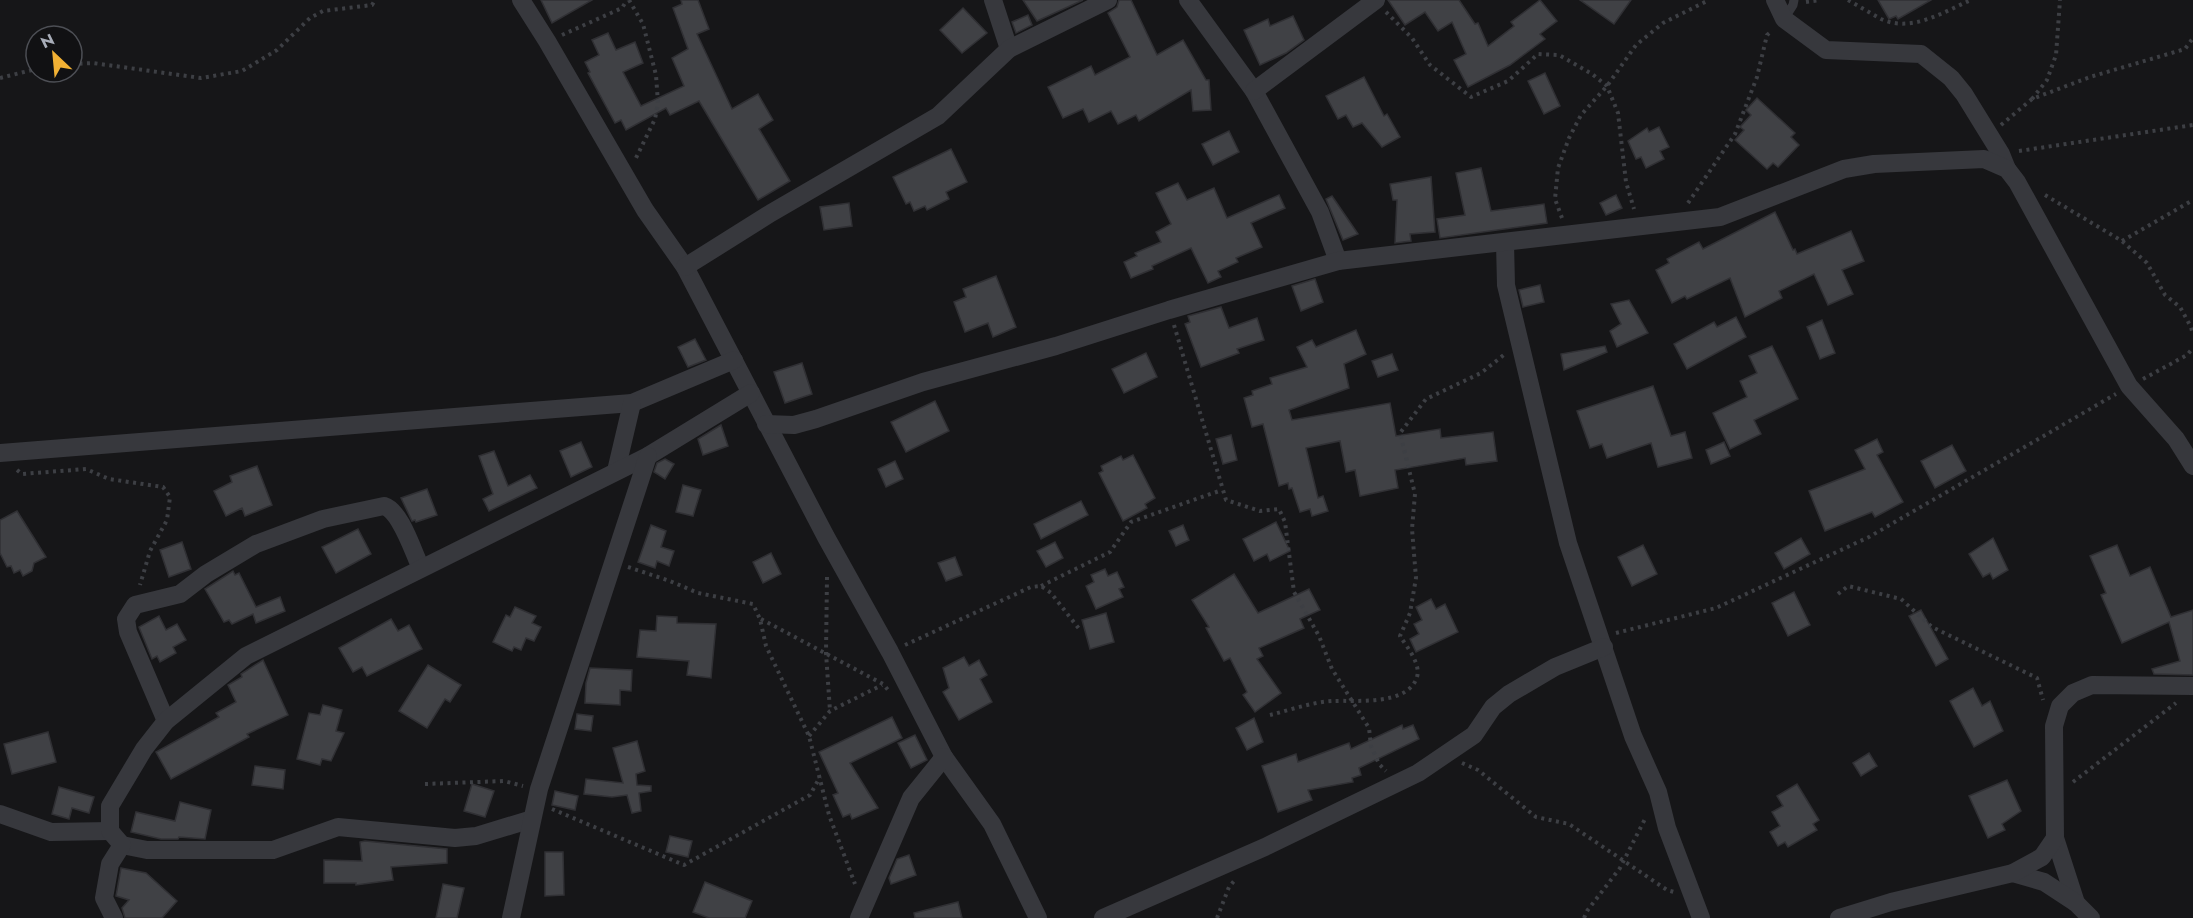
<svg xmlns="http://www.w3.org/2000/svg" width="2193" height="918" font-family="Jost,sans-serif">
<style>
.building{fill:#404145;stroke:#303034;stroke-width:1.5}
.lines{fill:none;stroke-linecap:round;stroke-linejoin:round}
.path{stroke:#3d3f44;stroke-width:4;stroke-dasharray:3 4.5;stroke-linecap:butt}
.service{stroke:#37383d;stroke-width:9}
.minor{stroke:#37383d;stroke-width:18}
</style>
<rect width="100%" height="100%" fill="#161618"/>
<g class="building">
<polygon points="541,0 592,0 552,23"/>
<polygon points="681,0 698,0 709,29 697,34 732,109 758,94 773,120 759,129 790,181 758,200 699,101 670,115 666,108 626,130 621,120 615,123 588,73 590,72 585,62 599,55 592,40 608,33 616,50 635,42 643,63 623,72 641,106 684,86 672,58 688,49 673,8 682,4"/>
<polygon points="1023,0 1083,0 1037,21"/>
<polygon points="1119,0 1131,0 1157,55 1183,40 1206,80 1209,80 1211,110 1193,111 1191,90 1139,121 1136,115 1118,124 1111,111 1089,122 1083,109 1063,118 1048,87 1091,66 1095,75 1130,57 1108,13 1117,7"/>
<polygon points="1388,0 1459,0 1475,24 1478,23 1488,46 1514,26 1511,22 1540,0 1557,21 1540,34 1545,39 1510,65 1468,87 1454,60 1466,54 1452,22 1438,31 1425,12 1405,25"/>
<polygon points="1580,0 1631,0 1614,24"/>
<polygon points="1878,0 1931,0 1898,19 1896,16 1889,19"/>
<polygon points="963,8 987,33 962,53 940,30"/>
<polygon points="1028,15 1032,25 1016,33 1012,22"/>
<polygon points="1293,16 1304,40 1286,53 1260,65 1244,30 1268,19 1270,26"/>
<polygon points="1545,73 1560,106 1544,114 1528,81"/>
<polygon points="1364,77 1384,116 1387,114 1400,137 1382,147 1362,123 1353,127 1346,115 1338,119 1326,96"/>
<polygon points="1757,98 1795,133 1791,137 1799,145 1778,167 1773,163 1767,169 1735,140 1744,130 1740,127 1751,115 1746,110"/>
<polygon points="1659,127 1669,147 1660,151 1664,159 1646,168 1641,157 1636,159 1628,141 1647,128 1649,132"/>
<polygon points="1229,131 1239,152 1213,165 1202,144"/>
<polygon points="951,149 967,182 946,192 949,199 927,210 925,206 914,211 910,202 906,204 893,177"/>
<polygon points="1481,168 1491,211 1544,204 1547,223 1440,238 1437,219 1465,215 1456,173"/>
<polygon points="1431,177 1435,232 1410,234 1411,241 1395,243 1397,200 1393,200 1390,184"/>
<polygon points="1178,183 1187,200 1214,188 1227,218 1279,195 1285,208 1251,223 1262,247 1236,258 1238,262 1218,271 1221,277 1208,283 1191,248 1152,266 1153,269 1131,278 1124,262 1137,256 1135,253 1161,242 1156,232 1171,224 1156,193"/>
<polygon points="1616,195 1622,208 1606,215 1600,203"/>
<polygon points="1332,196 1358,234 1343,240 1326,199"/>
<polygon points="849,203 852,226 824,230 820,207"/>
<polygon points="1775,212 1793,250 1795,249 1797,254 1851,231 1864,261 1842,270 1853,294 1828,305 1814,274 1779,291 1782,298 1745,317 1730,278 1687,299 1685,296 1672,303 1656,270 1669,263 1667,259 1699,242 1703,249"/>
<polygon points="996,276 1016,327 993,337 988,323 965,332 954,302 966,297 963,289"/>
<polygon points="1315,279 1323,302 1301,311 1292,286"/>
<polygon points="1540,285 1544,302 1523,307 1519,290"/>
<polygon points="1629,300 1648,333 1617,347 1610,331 1621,324 1611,304"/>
<polygon points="1221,307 1229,328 1257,318 1264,340 1237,349 1239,353 1201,367 1185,324 1190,322 1188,316"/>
<polygon points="1736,317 1746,337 1687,369 1674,344 1714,322 1717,327"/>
<polygon points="1822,320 1835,353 1820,359 1807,327"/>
<polygon points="1356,330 1366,354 1344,364 1349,388 1289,410 1292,420 1390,403 1396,436 1440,429 1441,438 1493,432 1497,461 1466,465 1465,458 1395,470 1398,488 1360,496 1355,470 1346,472 1340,441 1306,448 1318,498 1323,496 1328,511 1312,516 1310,509 1300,512 1292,488 1289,489 1288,483 1279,486 1263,424 1252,427 1244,398 1253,395 1252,391 1272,384 1270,378 1307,367 1297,347 1312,340 1316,347"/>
<polygon points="695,339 706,360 688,367 678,347"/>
<polygon points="1605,346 1607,352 1564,370 1561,354"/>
<polygon points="1772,346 1798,399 1754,420 1761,434 1730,449 1713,413 1747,397 1740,381 1757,373 1749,356"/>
<polygon points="1146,353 1157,377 1124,393 1112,369"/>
<polygon points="1392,354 1398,370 1378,377 1372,361"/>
<polygon points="802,363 812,394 785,403 774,372"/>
<polygon points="1653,386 1671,436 1685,432 1692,458 1658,467 1651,443 1607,458 1602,444 1590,448 1577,411"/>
<polygon points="935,401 949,431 906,452 891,422"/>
<polygon points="721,425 728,446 703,455 698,439"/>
<polygon points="1231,435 1237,460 1223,464 1216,439"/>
<polygon points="1877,439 1883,452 1877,455 1903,502 1875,517 1872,512 1825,531 1809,491 1865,469 1855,450"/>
<polygon points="581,442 592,467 571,477 560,451"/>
<polygon points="1724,442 1730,456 1711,464 1706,450"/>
<polygon points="1952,445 1966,471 1935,488 1921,461"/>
<polygon points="494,451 508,486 530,475 537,488 489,511 483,499 493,494 479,456"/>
<polygon points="1133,455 1155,498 1145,504 1147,508 1123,521 1099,473 1103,471 1101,466 1121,456 1123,460"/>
<polygon points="665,459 674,464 665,479 654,472 657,463"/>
<polygon points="895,461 903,479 886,487 878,469"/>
<polygon points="257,466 272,505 245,516 242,508 226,516 214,491 232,482 230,476"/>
<polygon points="683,485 701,490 693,516 676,512"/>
<polygon points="427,489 437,515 416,522 415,520 412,521 401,498"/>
<polygon points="1081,501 1088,515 1041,539 1034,524"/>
<polygon points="17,511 46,557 34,563 32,571 23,576 20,570 14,573 11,566 7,567 0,553 0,520"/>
<polygon points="1276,522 1290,551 1270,561 1267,554 1254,561 1243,539"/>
<polygon points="651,525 666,531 661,547 674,551 669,566 657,561 655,568 638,562"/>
<polygon points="1183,525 1189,540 1176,546 1169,531"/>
<polygon points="358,529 371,554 336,573 322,547"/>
<polygon points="1801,538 1810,554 1784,569 1775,553"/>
<polygon points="1993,538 2008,570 1993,579 1990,573 1983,577 1969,554"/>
<polygon points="182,542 191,569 169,577 160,550"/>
<polygon points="1055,542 1063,558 1046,567 1037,551"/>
<polygon points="1643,545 1657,574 1632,586 1618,557"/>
<polygon points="2117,545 2130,576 2150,567 2171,617 2193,610 2193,675 2154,674 2152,669 2180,661 2169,622 2122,643 2101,595 2106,593 2090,556"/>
<polygon points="771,553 781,574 763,583 753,562"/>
<polygon points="955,557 962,575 946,581 938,563"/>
<polygon points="1105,569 1108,576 1117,572 1124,587 1119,589 1123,597 1096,609 1086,586 1094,582 1091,575"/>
<polygon points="233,571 235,575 239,573 256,607 280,597 285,611 256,623 253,614 232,624 229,620 224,622 205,589"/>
<polygon points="1234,574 1258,613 1309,589 1320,610 1300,619 1304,628 1259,648 1263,656 1257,659 1281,693 1255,712 1243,695 1247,692 1230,658 1224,661 1206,628 1209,627 1192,600"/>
<polygon points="1794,592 1810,625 1788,636 1772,603"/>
<polygon points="1431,599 1436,609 1445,604 1458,632 1416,652 1410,639 1419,634 1414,624 1422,620 1416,607"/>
<polygon points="515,607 536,616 532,623 541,627 534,641 526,638 521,650 514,647 512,651 493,642 506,615 510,617"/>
<polygon points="1921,610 1948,659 1936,666 1909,616"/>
<polygon points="1106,613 1114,642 1090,649 1082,620"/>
<polygon points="159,616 166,630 177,624 186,640 173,647 176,653 160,662 157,656 152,659 139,627"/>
<polygon points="657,616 677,617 677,623 716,624 711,678 687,675 689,661 637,657 640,630 656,631"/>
<polygon points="391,619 398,631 409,625 422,649 367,676 362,667 353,672 339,648"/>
<polygon points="964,657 969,666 979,660 987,675 980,679 992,702 959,720 943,692 949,688 943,668"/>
<polygon points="263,660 288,715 247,734 249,737 171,779 156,752 219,717 216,713 236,702 228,685 242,677 241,674"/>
<polygon points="428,665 461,685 450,702 445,699 427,728 399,711"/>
<polygon points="590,668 632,670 631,691 620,690 620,705 585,703 586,683"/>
<polygon points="1973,688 1982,706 1990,701 2003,731 1974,747 1950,701"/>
<polygon points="323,705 342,710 336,731 344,733 331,761 322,759 320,765 297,759 309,713 320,715"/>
<polygon points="577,714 593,716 591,731 575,729"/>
<polygon points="892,717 902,738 850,763 878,808 852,819 850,814 843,817 833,795 838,793 819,752"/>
<polygon points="1254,718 1263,742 1247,750 1236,728"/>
<polygon points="1402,725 1403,729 1413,725 1419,739 1359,768 1361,775 1352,778 1353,782 1308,790 1312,800 1278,812 1262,766 1296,754 1298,762 1349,743 1351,749"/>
<polygon points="48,732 56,762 12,774 4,744"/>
<polygon points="915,735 927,760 911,768 898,743"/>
<polygon points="637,741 645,771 636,774 637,785 651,786 651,791 639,793 641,811 632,813 627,795 612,797 584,794 586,779 623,783 613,748"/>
<polygon points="1869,753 1877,766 1861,776 1853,763"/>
<polygon points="255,766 285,770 283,789 252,785"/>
<polygon points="2007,780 2021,811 2002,824 2005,830 1988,838 1969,796"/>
<polygon points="472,784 494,791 485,817 464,811"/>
<polygon points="1797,784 1819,820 1813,824 1817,830 1788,847 1785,842 1778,846 1770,832 1780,826 1772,812 1783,806 1777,796"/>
<polygon points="59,787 94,797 89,813 72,808 69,819 52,814"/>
<polygon points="555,791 578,796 575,810 552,805"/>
<polygon points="180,802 211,810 205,839 179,837 178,839 161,839 131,832 136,812 175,821"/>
<polygon points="670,836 692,841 688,857 666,852"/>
<polygon points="365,841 447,849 447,863 391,867 393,880 356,885 356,883 324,883 324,860 362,861 360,842"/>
<polygon points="545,852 563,852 564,895 545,896"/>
<polygon points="909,855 916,875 891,884 889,878 897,859"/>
<polygon points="121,868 146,873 177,901 162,918 125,918 122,908 129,900 116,896"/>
<polygon points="705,882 752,901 745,918 709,918 693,912"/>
<polygon points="443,884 464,888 457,918 436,918"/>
<polygon points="958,902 962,918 915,918 914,913"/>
</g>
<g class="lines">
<g class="path">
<polyline points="629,0 643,24 656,75 658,103 655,119 635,160"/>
<path d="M1848 0C1859 6 1870 13 1881 19 1912 33 1943 12 1971 0"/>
<polyline points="1806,2 1820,0"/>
<polyline points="1386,12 1412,38 1430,65 1471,97 1508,81 1538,54 1559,55 1592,74 1607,86 1618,113 1626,182 1634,209"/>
<polyline points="562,35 622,8 627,0"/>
<polyline points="72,64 93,63 201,78 242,71 277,50 310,18 323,11 372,5 375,0"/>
<polyline points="0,78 36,69"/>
<polyline points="2032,99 2047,80 2056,55 2060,0"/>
<polyline points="2001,125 2032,99 2090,77 2185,49 2193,38"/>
<polyline points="2019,151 2193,125"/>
<polyline points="2045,195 2122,241 2147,263 2165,295 2180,307 2191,327 2193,335"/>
<polyline points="1688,203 1735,134 1757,77 1767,35 1772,31"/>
<polyline points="1562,218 1555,199 1558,168 1569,138 1581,115 1607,86 1636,45 1663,23 1709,0"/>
<polyline points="2122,241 2193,200"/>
<polyline points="1174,325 1226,500 1260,511 1279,509 1285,522 1294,592 1319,636 1332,669 1369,728 1371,746 1379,764 1386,771"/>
<polyline points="2143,379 2187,355 2193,348"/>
<polyline points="17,470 22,474 86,469 109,479 163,487 170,497 167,520 150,551 140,585"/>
<polyline points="628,567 670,581 698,593 753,604 760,619 766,646 809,736 829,815 855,884"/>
<polyline points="827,577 826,653 830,711"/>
<polyline points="1041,586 1110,552 1131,522 1222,490"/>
<polyline points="1838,594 1848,586 1901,599 1932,627 2037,678 2043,700"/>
<polyline points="761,619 883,684 888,690"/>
<polyline points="1616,633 1716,608 1869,537 2116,394"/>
<polyline points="905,645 1031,587 1041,586 1051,593 1080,630"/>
<path d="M1270 715C1290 710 1312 702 1333 701 1356 700 1408 706 1417 677 1421 664 1407 647 1400 636L1410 613 1416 578 1412 529 1415 494 1400 433 1426 399 1481 373 1505 354"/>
<polyline points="809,736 830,711 882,685"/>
<polyline points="1462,763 1478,770 1536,817 1569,824 1667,890 1674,892"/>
<polyline points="2073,782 2176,703"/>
<polyline points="425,784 504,781 523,786"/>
<polyline points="552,809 684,865 810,795 820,777"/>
<polyline points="1217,918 1229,887 1234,881"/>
<polyline points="1584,918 1587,911 1620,868 1646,817"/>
</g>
<polyline class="service" points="1784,19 1793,5 1794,0"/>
<g class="minor">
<polyline points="521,0 547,41 645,210 685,267 826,537 890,652 944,757 992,824 1038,918"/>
<polyline points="993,0 1009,49"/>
<polyline points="1188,0 1254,91 1320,212 1338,261"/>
<polyline points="1775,0 1784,19 1826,50 1921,54 1951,78 1964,94 2001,154 2007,169"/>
<polyline points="1254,91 1376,0"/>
<polyline points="1505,243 1506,285 1568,543 1633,736 1658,792 1667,828 1701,918"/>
<polyline points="685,267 771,213 938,116 1009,49 1108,0"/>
<polyline points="766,424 794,425 816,419 923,382 1056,346 1169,310 1338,261 1720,217 1844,169 1874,164 1984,159 2007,169 2017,182 2129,386 2176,439 2193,466"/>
<polyline points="0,453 632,403 734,360"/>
<polyline points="616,471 632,403"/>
<path d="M166 721 128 632 126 619 135 605 180 594 206 574 256 544 323 519 384 506C401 511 413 552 421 568"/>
<polyline points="0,814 51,832 110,831"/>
<polyline points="2055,838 2076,903"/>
<polyline points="122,845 147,850 273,850 338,827 455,838 476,836 532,819"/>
<polyline points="2013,873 2044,882 2076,903 2091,918"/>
<polyline points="114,918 104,898 110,864 122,845 110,831 110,806 144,749 166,721 246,656 648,456 751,393"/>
<polyline points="511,918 539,789 648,456"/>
<polyline points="859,918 911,798 944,757"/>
<polyline points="1103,918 1265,847 1418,773 1474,735 1493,707 1509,694 1555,667 1604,647"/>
<polyline points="1839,918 1891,902 2013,873 2042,857 2055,838 2054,726 2060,706 2073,693 2092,685 2193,686"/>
</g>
</g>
<g transform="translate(54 54) rotate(334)"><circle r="28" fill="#111113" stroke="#4d4f55" stroke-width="1.5"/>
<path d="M0-4.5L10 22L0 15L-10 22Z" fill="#f2b134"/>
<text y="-9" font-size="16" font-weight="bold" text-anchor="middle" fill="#a8adb8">N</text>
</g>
</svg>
